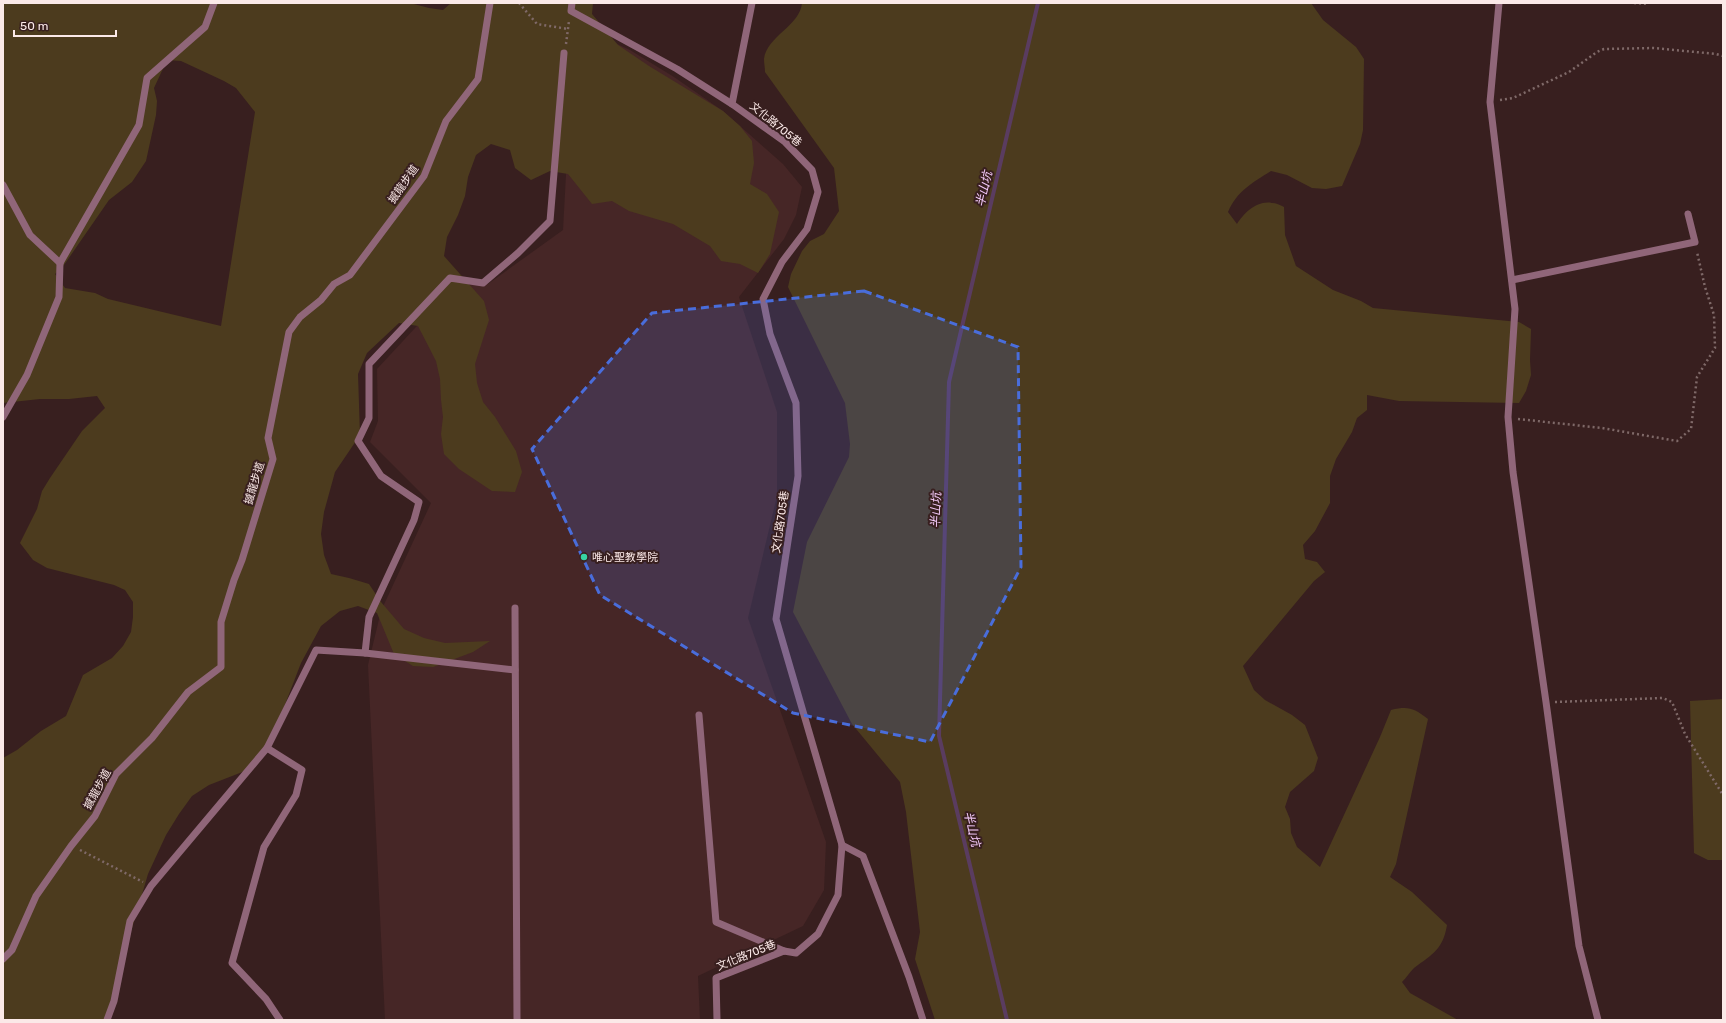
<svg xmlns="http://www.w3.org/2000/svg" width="1726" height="1023" font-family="Rubik,'Noto Sans TC',sans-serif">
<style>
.built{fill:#462626}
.green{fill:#4c3b1e;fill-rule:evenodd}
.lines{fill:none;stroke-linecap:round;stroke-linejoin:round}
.stream{stroke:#5a3c60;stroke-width:4}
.path{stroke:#7f6968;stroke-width:2.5;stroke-dasharray:2 3;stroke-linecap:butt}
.service{stroke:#906679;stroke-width:7}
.marked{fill:#496ddb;fill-opacity:0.2;stroke:#496ddb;stroke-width:3;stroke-dasharray:8 5;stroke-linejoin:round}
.poi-dot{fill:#37d4a6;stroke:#381f1f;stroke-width:1.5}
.labels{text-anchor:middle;stroke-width:4;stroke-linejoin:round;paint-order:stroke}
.street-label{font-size:11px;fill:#fbe9e8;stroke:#381f1f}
.poi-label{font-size:11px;fill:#fbe9e8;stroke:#381f1f;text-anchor:start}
.water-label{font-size:12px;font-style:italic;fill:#f7cdfe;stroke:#381f1f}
</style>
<rect width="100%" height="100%" fill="#381f1f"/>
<polygon class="built" points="580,27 630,50 674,77 723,111 783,164 802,187 796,215 784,239 739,297 777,412 777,496 748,618 826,842 824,890 803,926 698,976 700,1020 385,1020 368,665 381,611 431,503 370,442 378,421 377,369 454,286 488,284 563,230 572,64"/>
<g class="green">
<path d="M3 3H410L429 8 443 10 451 3H593L592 14 618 45 649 66 723 111 740 126 752 141 754 163 750 184 767 194 779 212 770 254 758 273 740 264 721 261 710 246 673 224 629 211 612 201 592 204 568 174 550 171 531 180 515 168 510 150 491 144 476 155 468 177 465 196 458 215 447 237 444 256 484 301 489 320 475 364 477 383 483 402 495 417 516 451 522 472 515 492 492 491 459 469 444 454 441 434 443 417 441 400 440 379 436 361 418 326 399 323 367 353 358 374 360 435 335 472 324 512 321 534 324 555 331 574 349 578 369 584 381 602 404 629 424 638 445 643 490 641 473 652 433 667 413 666 394 654 377 613 358 606 340 611 321 626 301 663 274 733 250 769 209 785 192 796 179 814 166 835 148 874 105 1020H3V758L17 750 41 731 66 716 83 675 112 658 123 646 131 632 133 617V602L125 590 114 585 47 568 33 560 20 543 37 509 42 491 50 478 82 431 105 408 97 396 69 399H40L3 403ZM167 60 181 61 224 81 236 88 255 112 221 326 108 299 95 293 65 288 55 274 64 265 109 200 132 182 146 161 156 115 157 101 154 88Z"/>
<path d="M802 3H1311L1323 20 1356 47 1364 59 1363 130 1360 144 1342 186 1326 189 1312 188 1287 175 1271 171C1252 183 1237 191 1228 212L1237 224C1244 213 1257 200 1272 203 1276 203 1280 205 1284 207L1285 235 1296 266 1333 290 1361 301 1373 308 1519 322 1531 329 1530 360 1531 375 1526 391 1519 403 1399 401 1367 395V410L1357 418 1352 432 1336 459 1330 476V503L1315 531 1303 545 1305 559 1317 562 1325 572 1314 581 1243 666 1254 690 1265 700 1292 715 1305 725 1318 758 1314 771 1290 792 1285 807 1290 819 1291 833 1297 847 1320 867 1380 737 1391 710C1409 706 1413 708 1428 719L1396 864 1390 877 1412 892 1447 925C1443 949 1433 954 1414 968 1410 972 1406 978 1402 982L1410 993 1458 1020H935L915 959 920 932 906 812 900 782 852 724 793 612 807 542 849 457 850 444 845 403 788 287 791 274 802 251 810 241 824 234 839 211 834 168 765 72C765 68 764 63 764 59 767 36 800 26 802 3Z"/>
<polygon points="1723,699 1723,860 1708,860 1694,853 1690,701"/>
</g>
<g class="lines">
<polyline class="stream" points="1007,1020 939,736 949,382 1038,3"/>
<g class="path">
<polyline points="519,3 537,24 568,29"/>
<polyline points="1634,3 1648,4"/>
<polyline points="566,44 569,21"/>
<polyline points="1500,100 1513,98 1569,72 1597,52 1604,49 1654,48 1716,54 1723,56"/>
<polyline points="1518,419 1602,428 1677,441 1691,429 1697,377 1715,348 1714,315 1705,287 1697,252"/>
<polyline points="1555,702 1663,698 1672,702 1685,734 1723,795"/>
<polyline points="80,850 143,882"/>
</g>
<g class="service">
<polyline points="572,3 571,11 677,69 732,104"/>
<polyline points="1499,3 1490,102 1515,309 1508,417 1513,472 1546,702 1579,946 1598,1020"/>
<polyline points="3,185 30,235 60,263"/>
<polyline points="1512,280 1695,242 1688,214"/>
<polyline points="3,417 27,375 59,297 60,263 139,125 147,78 205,27 214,3"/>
<polyline points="515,608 517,1020"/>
<polyline points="515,670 365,653 369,617 414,520 419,502 381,476 358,441 369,418 369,364 450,278 483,283 518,253 550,221 564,53"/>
<polyline points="699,715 716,922 784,951"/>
<polyline points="267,748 302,770 296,795 264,847 232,963 266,999 280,1020"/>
<polyline points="842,845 863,856 909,977 923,1020"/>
<polyline points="3,959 12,950 36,896 71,846 95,816 116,774 152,738 188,692 221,667 221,622 234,580 242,560 273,459 268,438 289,332 300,317 321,300 334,284 350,275 424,176 446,121 478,79 490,3"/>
<polyline points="107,1020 114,1001 130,921 151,886 267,748 316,650 365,653"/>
<polyline points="717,1020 716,978 784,951 796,953 818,934 838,895 842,845 776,619 798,476 796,403 770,334 763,299 782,262 807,229 818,192 812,170 785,142 732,104 752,3"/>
</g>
</g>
<path class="marked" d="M864 291 1018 347 1021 567 930 742 793 713 600 595 532 449 652 313Z"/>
<circle class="poi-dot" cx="584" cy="557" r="4"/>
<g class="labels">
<g class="street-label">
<text transform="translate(776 124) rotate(39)" y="4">文化路705巷</text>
<text transform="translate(403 184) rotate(-55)" y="4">撼龍步道</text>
<text transform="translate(254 483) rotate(-73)" y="4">撼龍步道</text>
<text transform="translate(780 522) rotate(-82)" y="4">文化路705巷</text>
<text transform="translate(97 789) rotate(-61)" y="4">撼龍步道</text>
<text transform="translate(746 955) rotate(-22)" y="4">文化路705巷</text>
</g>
<g class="poi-label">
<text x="592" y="561">唯心聖教學院</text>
</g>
<g class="water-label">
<text transform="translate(984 189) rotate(-77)" y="4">半山坑</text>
<text transform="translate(936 510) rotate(-88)" y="4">半山坑</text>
<text transform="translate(972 829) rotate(77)" y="4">半山坑</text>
</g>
</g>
<rect width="1726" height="1023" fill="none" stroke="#fbe9e8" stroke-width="8"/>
<path d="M14 30v6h102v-6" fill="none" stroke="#fbe9e8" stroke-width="2"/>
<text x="20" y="30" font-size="12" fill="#fbe9e8" stroke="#381f1f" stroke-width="3" paint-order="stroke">50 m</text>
</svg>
